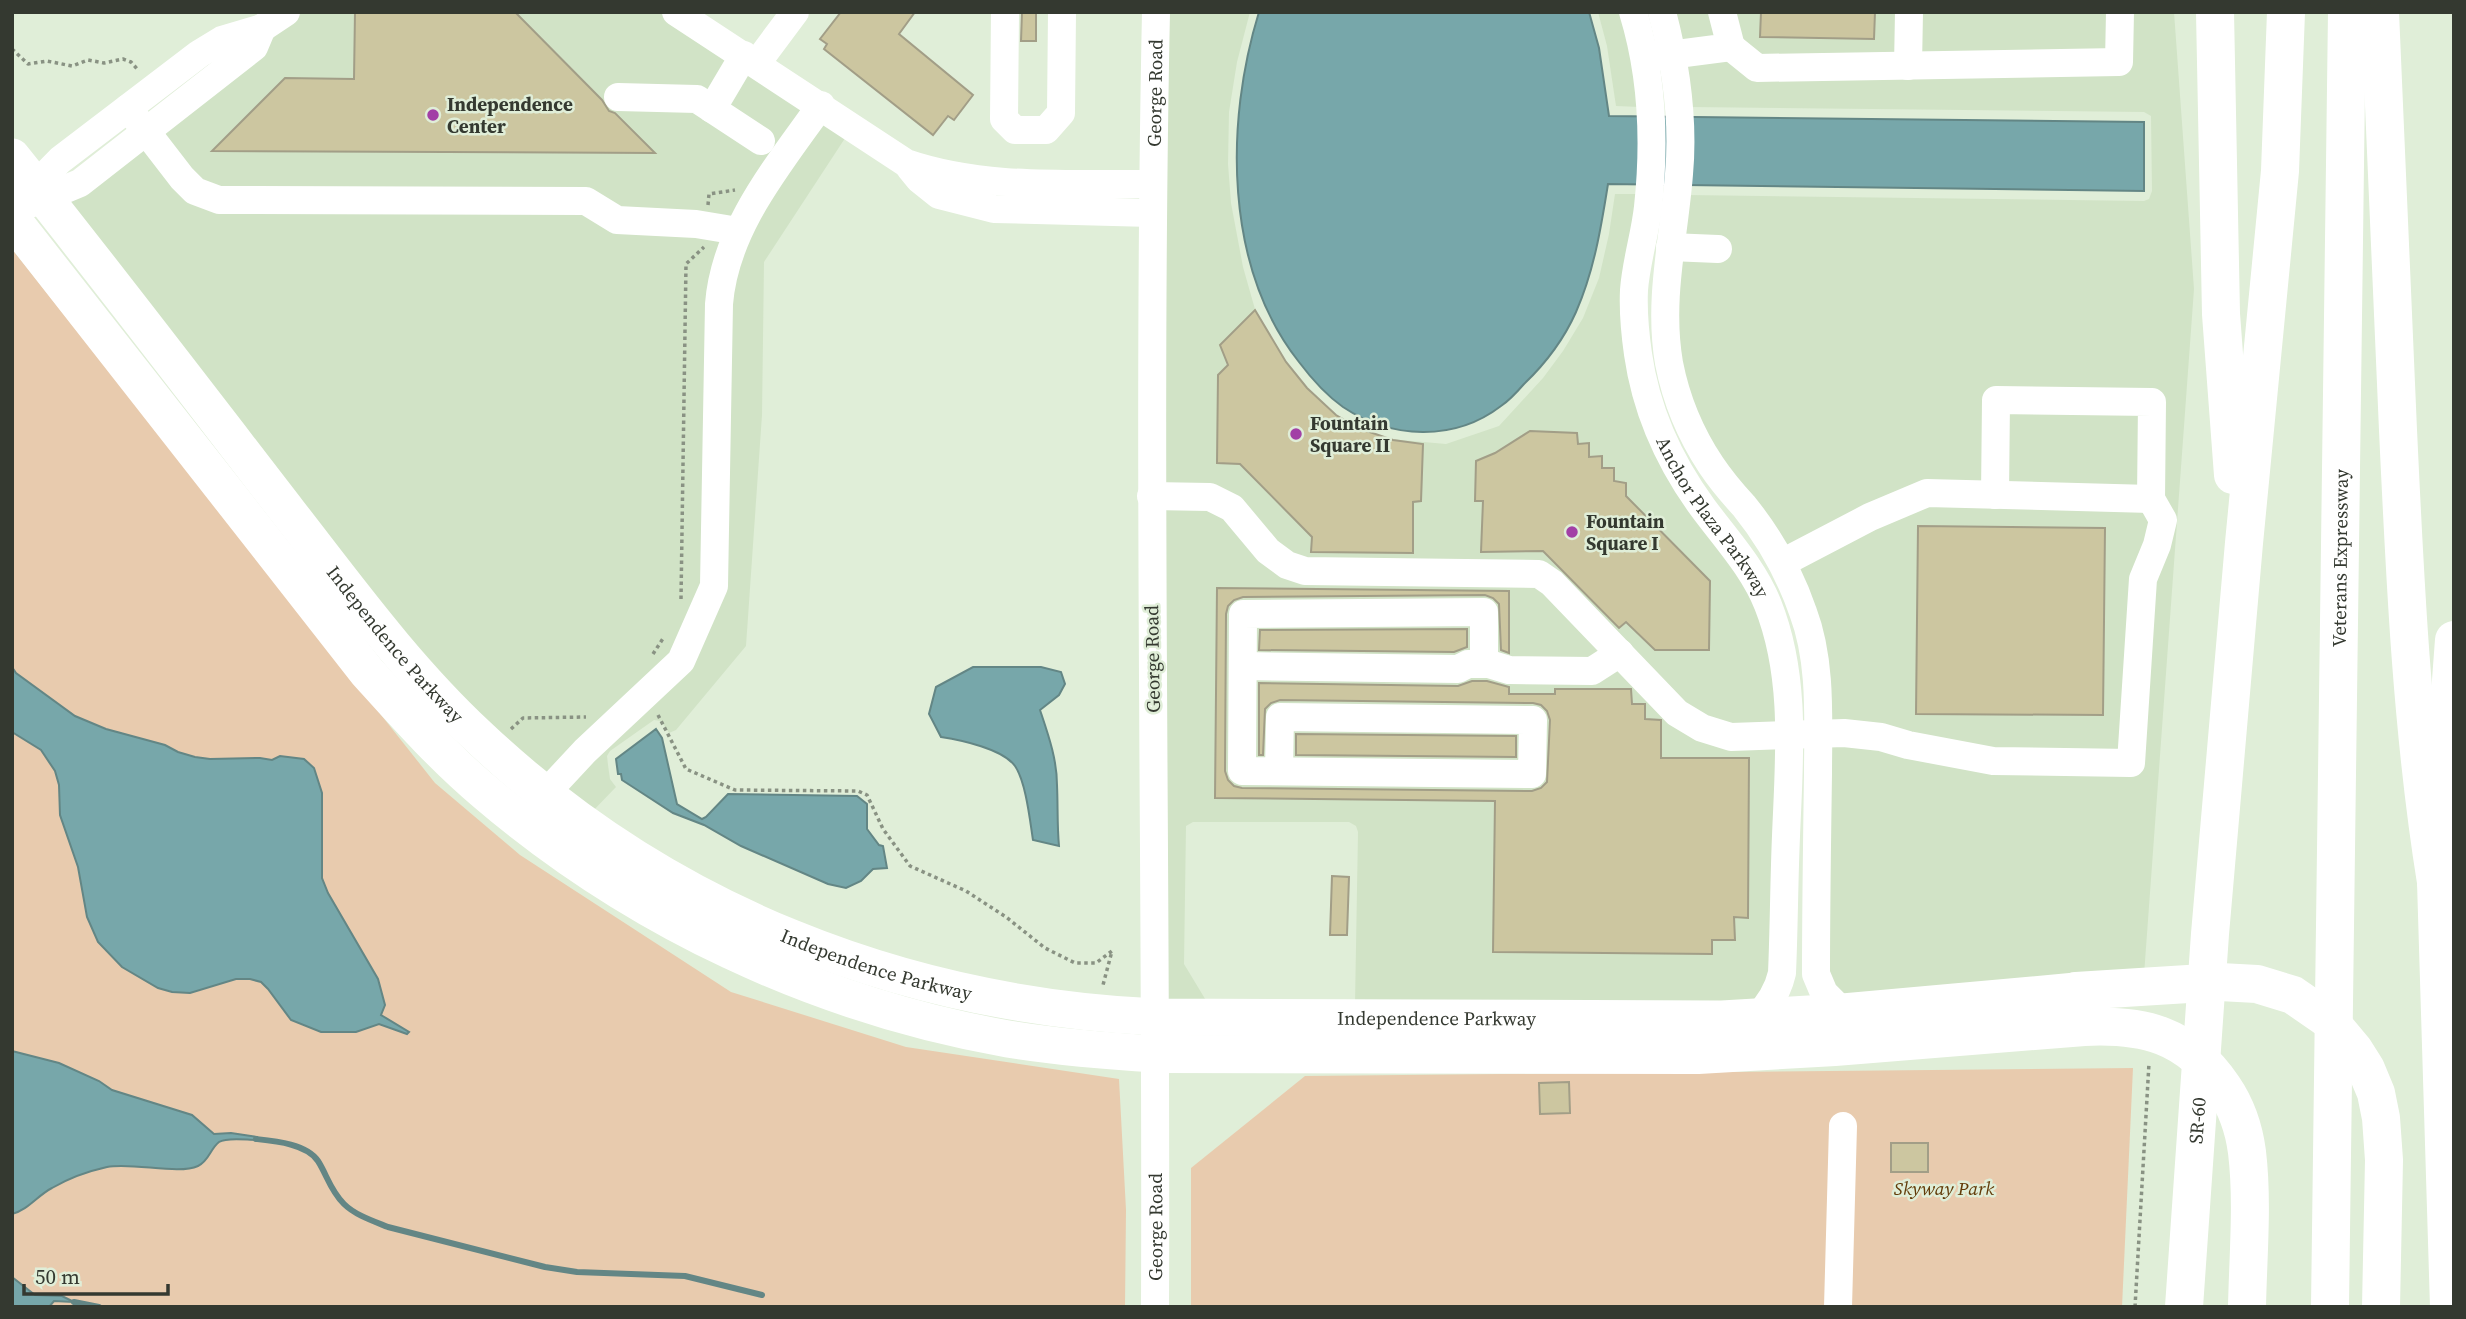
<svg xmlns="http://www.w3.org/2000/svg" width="2466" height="1319" font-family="'Source Serif 4',serif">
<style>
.built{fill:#d1e3c6}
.green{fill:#e8cbae}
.water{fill:#77a7aa;stroke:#638685;stroke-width:2}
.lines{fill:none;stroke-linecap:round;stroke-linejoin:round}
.stream{stroke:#638685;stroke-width:6}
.building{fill:#ccc6a0;stroke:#a29e87;stroke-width:2}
.path{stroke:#899283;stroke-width:3.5;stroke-dasharray:3.5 3.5;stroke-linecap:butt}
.minor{stroke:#fff;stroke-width:28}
.major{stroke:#fff;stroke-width:37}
.highway{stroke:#fff;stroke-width:38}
.poi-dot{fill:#a240a6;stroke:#e0eed8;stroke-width:2.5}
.labels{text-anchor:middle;stroke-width:5;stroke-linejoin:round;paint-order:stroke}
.street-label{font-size:19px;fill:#343930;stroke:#e0eed8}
.poi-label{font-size:19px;font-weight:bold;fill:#343930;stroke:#e0eed8;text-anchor:start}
.park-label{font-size:19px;font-style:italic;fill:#623b08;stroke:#e0eed8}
</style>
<rect width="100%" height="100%" fill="#e0eed8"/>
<g class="built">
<polygon points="283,12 666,12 853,126 764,262 762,415 746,646 676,730 669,733 661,721 654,720 610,751 607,756 608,765 610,779 616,787 590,814 456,700 52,192"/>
<polygon points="1166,12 1250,12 1237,62 1229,112 1228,164 1231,203 1243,267 1266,348 1314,406 1343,418 1365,430 1390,439 1446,444 1499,426 1543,378 1563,351 1583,318 1599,278 1609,234 1615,194 1639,194 1628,355 1759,607 1778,698 1772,972 1752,1007 1355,1004 1358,832 1356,826 1349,822 1193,822 1186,826 1184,964 1210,1007 1166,1006"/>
<polygon points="1598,12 1623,12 1640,107 1616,106 1607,46"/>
<polygon points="1672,12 2174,12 2194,289 2144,975 1840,996 1826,973 1825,662 1719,459 1684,382 1674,316 1687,195 2144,201 2149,199 2152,191 2151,116 2144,112 1689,107"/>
</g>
<g class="green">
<polygon points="12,249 435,783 520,855 731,992 906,1047 1119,1079 1126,1210 1125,1307 12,1307"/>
<polygon points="2133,1068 2122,1307 1191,1307 1191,1168 1305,1076"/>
</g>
<g class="water">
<path d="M1259 12H1589L1599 48 1609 116 2144 122V191L1608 184C1601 228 1594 271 1576 312 1564 339 1545 364 1524 384 1517 392 1510 400 1501 406 1454 442 1391 439 1343 407 1326 395 1311 378 1299 362 1224 267 1225 122 1259 12Z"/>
<polygon points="12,667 16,673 75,716 106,729 165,745 178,752 195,757 210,759 260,758 272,760 280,756 304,759 314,768 322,793 322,878 328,893 378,979 385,1005 381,1015 409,1032 407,1034 379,1024 356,1032 321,1032 291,1020 268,989 261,982 250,979 236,979 190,993 172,992 158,988 122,967 98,942 87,917 78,867 60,815 59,785 55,771 41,750 12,732"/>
<path d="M973 667H1041L1061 672 1065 684 1059 695 1040 710C1048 734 1057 759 1057 785 1058 806 1057 825 1059 846L1033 840C1030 821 1026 782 1015 766 1003 749 961 740 941 737L929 714 936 687Z"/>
<polygon points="656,729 662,738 677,804 702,819 706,817 728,794 857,796 867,804 867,829 879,845 883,846 887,868 873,869 861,881 846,888 828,884 741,846 704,825 673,813 622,780 621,774 618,774 616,759"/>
<path d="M12 1051 59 1063 99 1081 112 1090 192 1115 214 1134 231 1133 257 1137 256 1140C246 1140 227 1137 219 1142 210 1149 209 1161 198 1166 178 1175 133 1162 107 1167 89 1171 69 1178 52 1188 38 1195 28 1210 12 1214Z"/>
<polygon points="12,1277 35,1295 62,1296 74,1302 54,1301 49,1307 12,1307"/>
</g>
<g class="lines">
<g class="stream">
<path d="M256 1139C275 1141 307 1144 318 1161 327 1175 330 1190 344 1204 355 1215 373 1221 388 1227L545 1267 577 1272 685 1276 762 1295"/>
<polyline points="74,1302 99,1307"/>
</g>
</g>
<g class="building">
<polygon points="355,12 515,12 602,100 609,111 615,113 655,153 212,151 285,78 354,79"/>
<polygon points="841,12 915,12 899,34 973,95 954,120 948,116 933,135 824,49 827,44 820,39"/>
<polygon points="1022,12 1036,12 1036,41 1021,41"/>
<polygon points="1761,12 1875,12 1874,39 1760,37"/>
<polygon points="1255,310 1286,362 1307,388 1336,415 1358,428 1393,440 1423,444 1421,501 1413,502 1413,553 1311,552 1312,537 1240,464 1217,463 1218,375 1228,365 1220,345"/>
<polygon points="1530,431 1577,433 1578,444 1589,443 1589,457 1602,456 1602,468 1614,468 1614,481 1626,483 1626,496 1710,581 1709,650 1655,650 1626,622 1619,628 1543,551 1481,552 1483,501 1475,501 1476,461 1495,453"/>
<polygon points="1918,526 2105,528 2103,715 1916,714"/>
<polygon points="1217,588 1509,591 1509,653 1501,650 1499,604 1493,598 1485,595 1243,597 1234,600 1228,606 1226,614 1225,771 1228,780 1234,786 1242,788 1532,791 1541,788 1547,782 1550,720 1547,711 1541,705 1533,703 1280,700 1271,703 1265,709 1263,755 1259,755 1259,683 1458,686 1472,681 1487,681 1509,687 1509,694 1555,694 1555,689 1631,689 1632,704 1645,704 1645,719 1661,720 1661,758 1749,758 1748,918 1734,917 1735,940 1712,940 1712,954 1493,952 1495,801 1215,798"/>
<polygon points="1467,629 1467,647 1454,652 1259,650 1260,630"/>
<polygon points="1296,734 1516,736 1516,757 1296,755"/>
<polygon points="1332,876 1349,877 1347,935 1330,935"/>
<polygon points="1569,1082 1570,1113 1540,1114 1539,1083"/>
<rect x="1891" y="1143" width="37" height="29"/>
</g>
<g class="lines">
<g class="path">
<polyline points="12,49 28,64 47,61 72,66 88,60 104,63 123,59 131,62 139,71"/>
<polyline points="708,205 709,194 735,190"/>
<polyline points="681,599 686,264 704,247"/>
<polyline points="653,654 664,637"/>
<polyline points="658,715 686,769 735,790 858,791 867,795 883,829 910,866 966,891 1006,917 1045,948 1075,963 1096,963 1112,951 1103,985"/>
<polyline points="511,729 523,718 586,717"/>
<polyline points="2135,1307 2149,1063"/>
</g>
<g class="minor">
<path d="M676 12 906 163C985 190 1070 183 1152 184"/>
<polyline points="1005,12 1004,119 1015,130 1046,130 1061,113 1062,12"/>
<path id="s1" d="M1633 12C1652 74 1655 142 1648 207 1645 235 1636 262 1634 290 1633 311 1635 333 1638 354 1646 410 1670 463 1703 508 1726 539 1754 569 1768 605 1797 678 1789 759 1786 836 1784 882 1784 928 1782 973 1778 991 1769 1005 1756 1018"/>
<path d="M1662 12C1676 65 1684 119 1679 174 1674 238 1658 299 1669 363 1676 399 1691 435 1711 465 1721 480 1732 493 1744 506 1769 537 1790 574 1803 612 1822 662 1818 721 1818 774 1817 841 1816 908 1816 974L1824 993 1843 1012"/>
<polyline points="1731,47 1757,68 2119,62 2120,12"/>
<polyline points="1654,57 1731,47 1722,12"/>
<polyline points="757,63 795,12"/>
<polyline points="1908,66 1909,12"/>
<polyline points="618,97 697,99 761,141"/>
<polyline points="128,108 182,178 195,191 219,200 586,201 617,220 696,224 738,231"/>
<polyline points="712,109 744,55"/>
<polyline points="910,168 919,179 939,195 994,209 1152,213"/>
<polyline points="27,205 80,183 254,47 262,28"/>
<polyline points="12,209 60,160 199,54 222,40 262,28 286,12"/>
<polyline points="1670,247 1718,249"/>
<polyline points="1151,496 1210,497 1232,508 1268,551 1287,565 1305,571 1539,574 1552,583 1677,713 1702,728 1731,737 1844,733 1881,737 1908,745 1993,761 2131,763 2143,579 2157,545 2163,520 2151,499 2152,402 1996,400 1995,495"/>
<polyline points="1782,563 1870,517 1927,493 2151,499"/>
<polyline points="1243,666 1458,669 1468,664 1489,664 1509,670 1592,671 1620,653"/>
<polyline points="1279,771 1280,717 1533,720 1532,774 1242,771 1243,614 1484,612 1484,654"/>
<path d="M545 794 585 751 681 661 714 586 719 304C725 228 778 166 821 105"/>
<path id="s2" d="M1155 1307C1157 875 1147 444 1156 12"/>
<polyline points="1838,1307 1843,1126"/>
</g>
<g class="major">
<path id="s3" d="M12 157C106 274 197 394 289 513 349 590 406 669 478 736 664 912 902 1005 1156 1017L1722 1019 1843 1012 2076 991"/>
<path d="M12 219 367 672C405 714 443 757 486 793 635 920 816 1005 1008 1039 1057 1047 1106 1051 1156 1054"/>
</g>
<g class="highway">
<polyline points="2215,12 2221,314 2233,475"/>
<path d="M2380 12C2385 151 2392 290 2398 430 2405 581 2412 733 2436 882"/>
<polyline points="2076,991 2220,982 2257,984 2293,995 2329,1020 2354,1050 2366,1069 2376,1093 2381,1118 2384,1160 2381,1307"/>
<path d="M1156 1054 1698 1055 1835 1047 2084 1027C2144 1024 2188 1035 2223 1087 2236 1106 2244 1129 2247 1152 2253 1202 2248 1256 2247 1307"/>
<path id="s4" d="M2184 1307 2210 934 2244 543 2280 171 2286 12"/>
<path id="s5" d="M2330 1307 2347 12"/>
<polyline points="2449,1307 2436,882 2454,640"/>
</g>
</g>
<g class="poi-dot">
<circle cx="433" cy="115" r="7"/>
<circle cx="1296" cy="434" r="7"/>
<circle cx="1572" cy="532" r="7"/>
</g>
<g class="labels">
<g class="street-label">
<text dy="7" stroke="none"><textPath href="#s2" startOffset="1214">George Road</textPath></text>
<text dy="7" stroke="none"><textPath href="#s1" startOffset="527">Anchor Plaza Parkway</textPath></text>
<text dy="7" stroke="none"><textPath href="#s5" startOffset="749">Veterans Expressway</textPath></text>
<text dy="7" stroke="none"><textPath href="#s3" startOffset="620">Independence Parkway</textPath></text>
<text transform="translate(1152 659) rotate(-91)" y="7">George Road</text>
<text dy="7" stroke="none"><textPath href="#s3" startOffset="1208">Independence Parkway</textPath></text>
<text dy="7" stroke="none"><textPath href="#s3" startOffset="1774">Independence Parkway</textPath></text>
<text dy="7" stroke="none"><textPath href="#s4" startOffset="187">SR-60</textPath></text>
<text dy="7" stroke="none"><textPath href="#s2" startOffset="80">George Road</textPath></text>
</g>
<g class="poi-label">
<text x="447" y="111">Independence<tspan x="447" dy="22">Center</tspan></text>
<text x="1310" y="430">Fountain<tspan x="1310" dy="22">Square II</tspan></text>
<text x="1586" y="528">Fountain<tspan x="1586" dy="22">Square I</tspan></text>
</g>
<g class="park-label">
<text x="1944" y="1195">Skyway Park</text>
</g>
</g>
<rect width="2466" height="1319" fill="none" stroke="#343930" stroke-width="28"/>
<path d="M24 1284v10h144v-10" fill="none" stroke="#343930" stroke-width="3.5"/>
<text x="35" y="1284" font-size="21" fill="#343930" stroke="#e0eed8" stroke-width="5" paint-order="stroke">50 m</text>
</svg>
